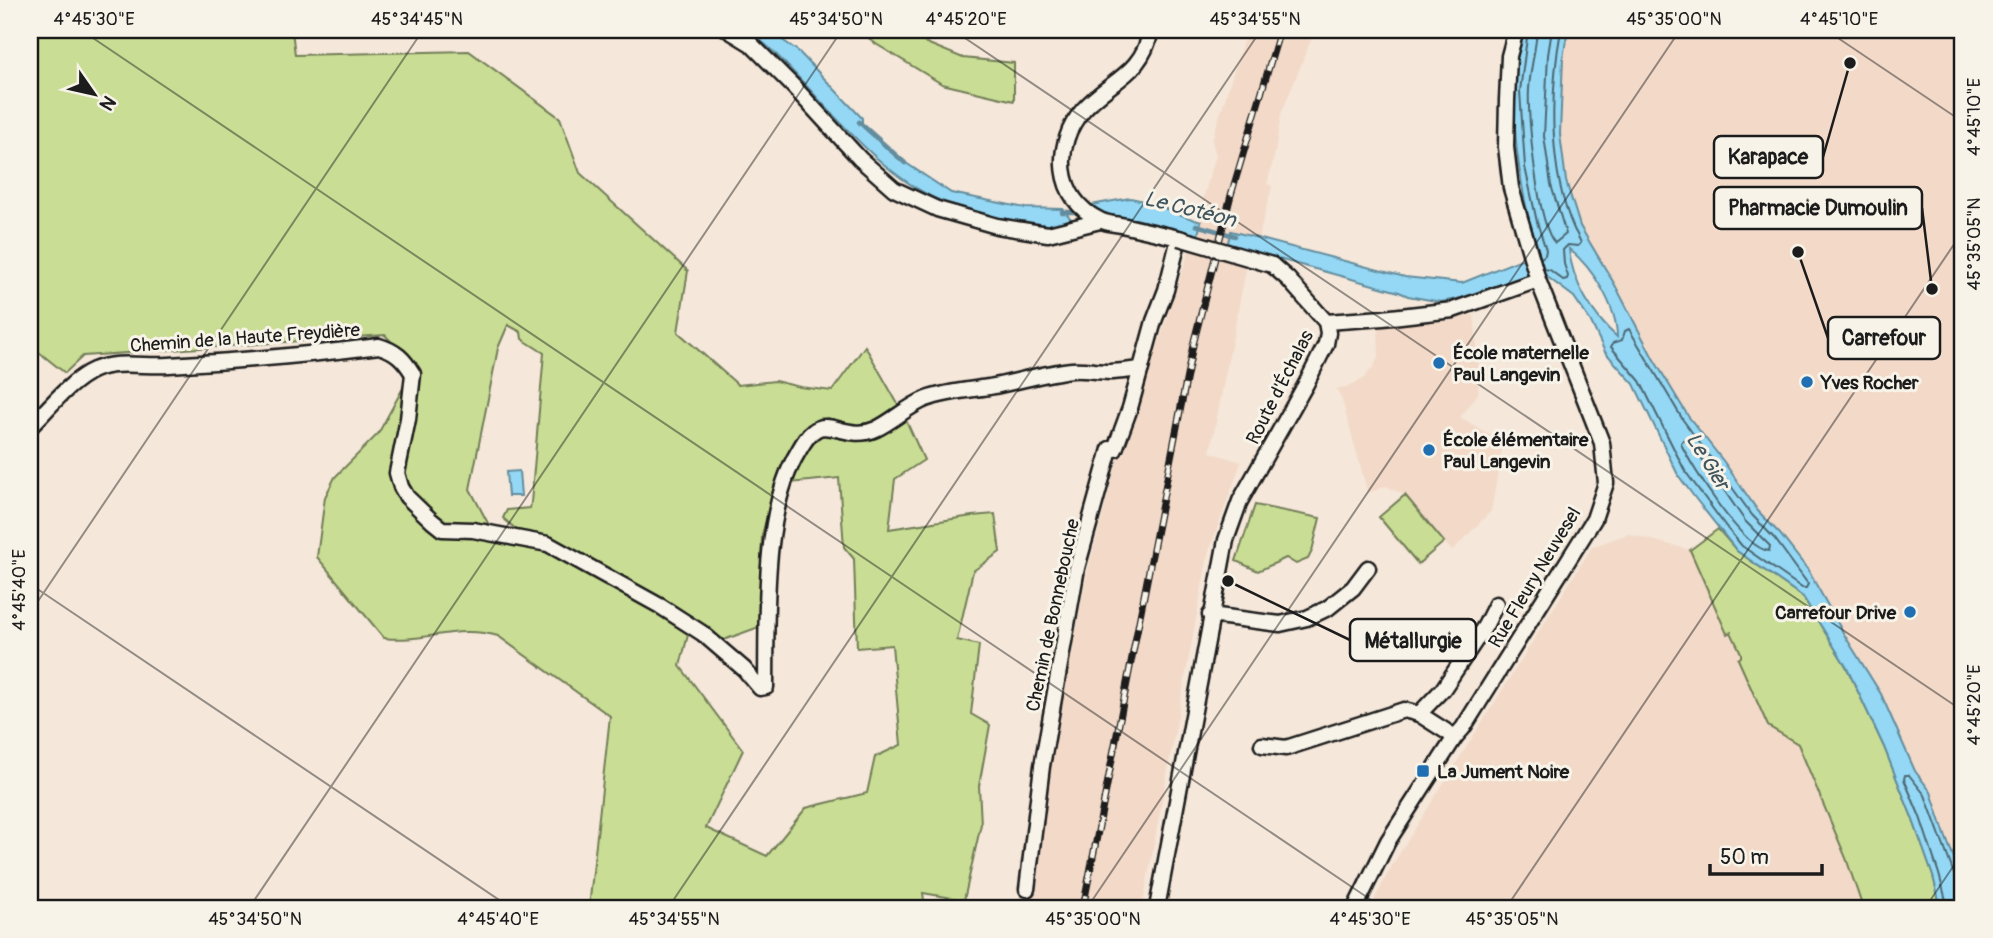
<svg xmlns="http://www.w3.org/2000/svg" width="1993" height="938" font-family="Pangolin,sans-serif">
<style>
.built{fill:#f2d9c8}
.green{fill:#c9de94;stroke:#727d58;stroke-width:2;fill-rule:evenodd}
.water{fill:#94d8f5;stroke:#648d9e;stroke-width:2;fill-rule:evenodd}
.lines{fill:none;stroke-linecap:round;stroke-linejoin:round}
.shore{stroke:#4c6773;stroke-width:2}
.stream{stroke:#648d9e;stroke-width:4.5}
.minor-casing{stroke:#1c1c1c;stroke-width:19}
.minor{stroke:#f7f3e8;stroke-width:14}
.rail-casing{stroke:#1c1c1c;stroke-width:7}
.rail{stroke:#f7f3e8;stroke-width:4.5;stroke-dasharray:13;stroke-linecap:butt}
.minor-bridge-casing{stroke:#1c1c1c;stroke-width:19;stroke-linecap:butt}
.minor-bridge{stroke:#f7f3e8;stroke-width:14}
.ticks{fill:none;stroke:#1c1c1c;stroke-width:2;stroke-opacity:0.45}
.poi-dot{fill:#1f6fb2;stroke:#f7f3e8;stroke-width:2.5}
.labels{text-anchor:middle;stroke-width:6;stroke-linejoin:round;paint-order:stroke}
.street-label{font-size:19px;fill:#1c1c1c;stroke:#f7f3e8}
.poi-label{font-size:19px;font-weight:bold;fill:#1c1c1c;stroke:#f7f3e8;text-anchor:start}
.water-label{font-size:21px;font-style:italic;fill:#40545d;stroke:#f7f3e8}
.leader{fill:none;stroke:#1c1c1c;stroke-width:2.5}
.callout-dot{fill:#1c1c1c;stroke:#f7f3e8;stroke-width:2.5}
.callout{fill:#f7f3e8;stroke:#1c1c1c;stroke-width:2.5}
.callout-label{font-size:21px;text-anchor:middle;font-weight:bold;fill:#1c1c1c}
.neatline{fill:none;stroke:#1c1c1c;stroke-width:2.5}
.ticks-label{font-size:18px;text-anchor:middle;fill:#1c1c1c}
</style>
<rect width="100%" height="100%" fill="#f5e7d9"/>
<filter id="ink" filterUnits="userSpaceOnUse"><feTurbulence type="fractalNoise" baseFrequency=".0143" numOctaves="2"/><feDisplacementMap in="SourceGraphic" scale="14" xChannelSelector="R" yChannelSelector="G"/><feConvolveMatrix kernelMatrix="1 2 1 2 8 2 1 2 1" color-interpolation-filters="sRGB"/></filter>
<g filter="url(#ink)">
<g class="built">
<polygon points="1247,30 1315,30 1281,114 1275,152 1267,184 1272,186 1258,239 1231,231 1227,245 1198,235 1201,223 1197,221 1216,155 1212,140"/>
<polygon points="1568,30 1963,30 1963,880 1946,838 1931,792 1915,771 1881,694 1845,636 1808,570 1780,534 1758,511 1724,462 1688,416 1653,358 1615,285 1580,226 1566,181 1560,134 1563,57"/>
<polygon points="1190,248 1247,264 1210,452 1241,462 1208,554 1142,908 1027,908 1028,903 1035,892 1052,751 1087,574 1118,457 1124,456 1154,350 1157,348"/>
<polygon points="1474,315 1479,370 1478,394 1460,417 1503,443 1491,511 1452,551 1405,495 1386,486 1368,493 1342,400 1337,389 1350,386 1363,379 1374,366 1379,356 1378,327"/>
<polygon points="1628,534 1690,550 1727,633 1731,632 1742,654 1741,657 1738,659 1768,726 1798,744 1846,858 1863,908 1370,908 1393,864 1592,547"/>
</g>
<g class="green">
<path d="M30 30H292L295 55 469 51 560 118 580 173 688 271 678 332 738 385 775 381 800 387 832 391 865 346 899 406 876 421 857 426 827 418 811 427 790 454 771 501 762 535 759 627 721 641 658 596 643 605 689 631 680 666 743 750 706 828 767 856 806 808 867 793 875 757 901 745 892 645 857 648 854 559 844 547 839 478 789 483 813 440 822 434C866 446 868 441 905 418L924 460 895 479 889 529 972 516 995 514 1000 552 973 571 957 640 979 645 971 714 990 725 979 786 981 824 964 900 923 893 925 908H589L610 716 498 636C457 624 423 643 384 638L317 557 325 497 335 477 378 434 415 366 385 335 83 356 65 373 30 345ZM508 325 521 332 522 339 544 353 531 503 530 508 507 510 503 518 518 531 555 543 545 552 506 541 490 527 470 489 498 348Z"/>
<polygon points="859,30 916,30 919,40 963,58 1014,63 1014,101 942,84 876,44"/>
<polygon points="1405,495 1444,542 1418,564 1379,517"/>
<polygon points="1255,505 1320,518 1312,551 1308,559 1296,564 1286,558 1258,571 1236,561"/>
<polygon points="1718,529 1737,551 1803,597 1846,666 1884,747 1913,820 1933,876 1941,908 1863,908 1846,858 1798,744 1768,726 1738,659 1741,657 1741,653 1731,632 1727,634 1690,550"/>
</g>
<g class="water">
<path d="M747 30H768L798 51 862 118V126L894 155 951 193 1025 208 1063 209 1074 223C1045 232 1019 225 990 216 974 211 955 208 939 200 884 176 839 120 798 77 782 60 766 43 747 30Z"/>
<path d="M1522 30H1568L1563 57 1560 134 1566 181 1580 226 1615 285 1653 358 1688 416 1724 462 1758 511 1780 534 1808 570 1845 636 1881 694 1915 771 1931 792 1946 838 1963 880V908H1941L1933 876 1913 820 1884 747 1846 666 1803 597 1737 551 1695 498 1678 475 1634 384 1605 352 1591 322 1574 297 1546 276 1530 275 1467 297 1441 302 1408 296 1399 292 1227 245 1231 231 1405 277 1462 283 1539 252C1536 241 1532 231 1529 220 1515 158 1507 93 1522 30ZM1569 249C1593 268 1617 307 1617 337 1593 316 1572 282 1569 249Z"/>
<path d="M1130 198C1155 202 1177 215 1201 222L1198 235 1136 219H1108L1085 206Z"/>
<polygon points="519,471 521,496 508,496 506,472"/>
</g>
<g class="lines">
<g class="shore">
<polyline points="1528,30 1520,91 1525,167 1537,222 1546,250 1545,255 1541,258"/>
<path d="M1537 30C1536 49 1530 69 1529 89 1527 116 1538 227 1555 243L1566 234 1551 185 1544 136 1548 55 1552 30"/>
<path d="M1544 269 1550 270 1563 280 1567 279 1568 276 1564 264 1563 250 1568 245 1578 246 1581 243C1579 238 1576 233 1574 229 1548 171 1550 90 1561 30"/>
<polygon points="1629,329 1683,420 1752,515 1775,539 1808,584 1806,588 1802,588 1742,546 1727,528 1685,471 1640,381 1611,347 1613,343 1622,340 1625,331"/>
<path d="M1685 439 1711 471 1745 521 1770 546 1769 551C1742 548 1693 469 1681 444L1682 441Z"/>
<polyline points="1948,908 1939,874 1920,817 1904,779 1905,775 1909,775 1925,795 1954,874 1958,878 1963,879"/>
</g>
<g class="stream">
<polyline points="859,122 905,163"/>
<polyline points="1062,212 1081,212"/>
<polyline points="1196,225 1235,236"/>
</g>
<g class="minor-casing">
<g id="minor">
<polyline points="728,30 751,44 793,86 860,159 894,189 937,209 997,226 1048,234 1100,221"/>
<polyline points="1326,322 1383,318 1453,310 1538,280"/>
<path d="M30 427C48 409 71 380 94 370 117 360 145 367 169 365 239 361 309 355 379 346 396 351 404 359 413 374L408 419 397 473 401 487 407 497 432 521 442 529 473 530 548 544 660 606 702 633 744 669 760 688 766 687C767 617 762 512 798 452 803 443 809 432 819 428 833 423 852 440 876 429 893 421 908 406 926 399 945 392 968 390 989 387 1017 382 1043 373 1072 370 1084 369 1097 372 1109 372 1120 372 1130 370 1141 369"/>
<polyline points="1210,615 1280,624 1307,618 1328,608 1353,588 1368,568"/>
<polyline points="1419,714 1443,689 1485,626 1496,604"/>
<polyline points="1262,745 1286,748 1404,710 1419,714 1455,737"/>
<path d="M1027 889 1042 766 1077 568 1110 449H1115L1130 408 1154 321 1166 290 1179 238C1161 234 1144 230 1126 226 1118 224 1107 224 1100 220 1055 199 1053 144 1083 110 1109 80 1142 76 1151 30"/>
<polyline points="1157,908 1226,540 1240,501 1306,384 1326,344 1328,333 1326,322 1288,279 1272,265"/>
<polyline points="1355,908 1388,841 1455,737 1463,728 1594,519 1606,483 1602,443 1538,280 1511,188 1506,147 1507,100 1509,56 1516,30"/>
</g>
</g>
<use href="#minor" class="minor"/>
<g class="rail-casing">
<polyline id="rail" points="1083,908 1193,345 1231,195 1280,30"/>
</g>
<use href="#rail" class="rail"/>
<g class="minor-bridge-casing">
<polyline id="minor-bridge" points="1179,238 1272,265"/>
</g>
<use href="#minor-bridge" class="minor-bridge"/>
</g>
</g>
<path class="ticks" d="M81 30 1383 908M953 30 1963 711M1826 30 1963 122M30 584 511 908M30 613 423 30M249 908 842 30M668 908 1261 30M1087 908 1680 30M1506 908 1963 231M1925 908 1963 852"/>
<g class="poi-dot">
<circle cx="1439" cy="363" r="7"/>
<circle cx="1807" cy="382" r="7"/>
<circle cx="1429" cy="450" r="7"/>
<circle cx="1910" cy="612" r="7"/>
<rect x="1416" y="764" width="14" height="14" rx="3.5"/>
</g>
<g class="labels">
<g class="street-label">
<text transform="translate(245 337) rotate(-4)" y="7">Chemin de la Haute Freydière</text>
<text transform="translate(1279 387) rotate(-63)" y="7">Route d'Échalas</text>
<text transform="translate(1534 577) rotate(-59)" y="7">Rue Fleury Neuvesel</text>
<text transform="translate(1052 615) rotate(-78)" y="7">Chemin de Bonnebouche</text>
</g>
<g class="poi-label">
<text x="1453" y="359">École maternelle<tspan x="1453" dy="22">Paul Langevin</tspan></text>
<text x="1821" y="389">Yves Rocher</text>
<text x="1443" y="446">École élémentaire<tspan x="1443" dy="22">Paul Langevin</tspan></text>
<text x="1896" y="619" text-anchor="end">Carrefour Drive</text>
<text x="1437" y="778">La Jument Noire</text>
</g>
<g class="water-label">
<text transform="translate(1190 209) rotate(14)" y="7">Le Cotéon</text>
<text transform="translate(1708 461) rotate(58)" y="7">Le Gier</text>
</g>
</g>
<path class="leader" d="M1850 63L1823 157M1932 289L1922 208M1798 252L1828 338M1228 581L1350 640"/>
<g class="callout-dot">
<circle cx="1850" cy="63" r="7"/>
<circle cx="1932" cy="289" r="7"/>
<circle cx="1798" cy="252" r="7"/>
<circle cx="1228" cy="581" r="7"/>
</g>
<g class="callout">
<rect x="1714" y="136" width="109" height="42" rx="7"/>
<rect x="1714" y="187" width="208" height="42" rx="7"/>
<rect x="1828" y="317" width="112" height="42" rx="7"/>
<rect x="1350" y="619" width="126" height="42" rx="7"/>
</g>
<g class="callout-label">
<text x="1768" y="164">Karapace</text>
<text x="1818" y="215">Pharmacie Dumoulin</text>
<text x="1884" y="345">Carrefour</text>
<text x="1413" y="648">Métallurgie</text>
</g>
<rect width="1993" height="938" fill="none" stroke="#f7f3e8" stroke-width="77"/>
<g transform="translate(94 94) rotate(124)" stroke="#f7f3e8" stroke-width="5" paint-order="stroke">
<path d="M0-5L12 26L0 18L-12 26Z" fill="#1c1c1c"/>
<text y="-10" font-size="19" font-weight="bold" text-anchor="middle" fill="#1c1c1c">N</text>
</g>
<path d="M1710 864v10h112v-10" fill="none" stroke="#1c1c1c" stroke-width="3.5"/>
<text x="1720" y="864" font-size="21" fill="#1c1c1c" stroke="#f7f3e8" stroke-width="5" paint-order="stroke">50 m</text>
<rect x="38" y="38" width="1916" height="862" class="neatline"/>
<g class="ticks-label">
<text x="94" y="25">4°45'30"E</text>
<text x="417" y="25">45°34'45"N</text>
<text x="836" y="25">45°34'50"N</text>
<text x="966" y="25">4°45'20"E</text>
<text x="1255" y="25">45°34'55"N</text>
<text x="1674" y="25">45°35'00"N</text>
<text x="1839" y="25">4°45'10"E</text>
<text transform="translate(1974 117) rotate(-90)" y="6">4°45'10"E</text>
<text transform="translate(1974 244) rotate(-90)" y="6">45°35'05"N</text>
<text transform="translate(19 590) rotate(-90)" y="6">4°45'40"E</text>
<text transform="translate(1974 705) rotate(-90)" y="6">4°45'20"E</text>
<text x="255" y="925">45°34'50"N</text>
<text x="498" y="925">4°45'40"E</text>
<text x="674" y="925">45°34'55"N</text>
<text x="1093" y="925">45°35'00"N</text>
<text x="1370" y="925">4°45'30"E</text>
<text x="1512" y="925">45°35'05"N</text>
</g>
</svg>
